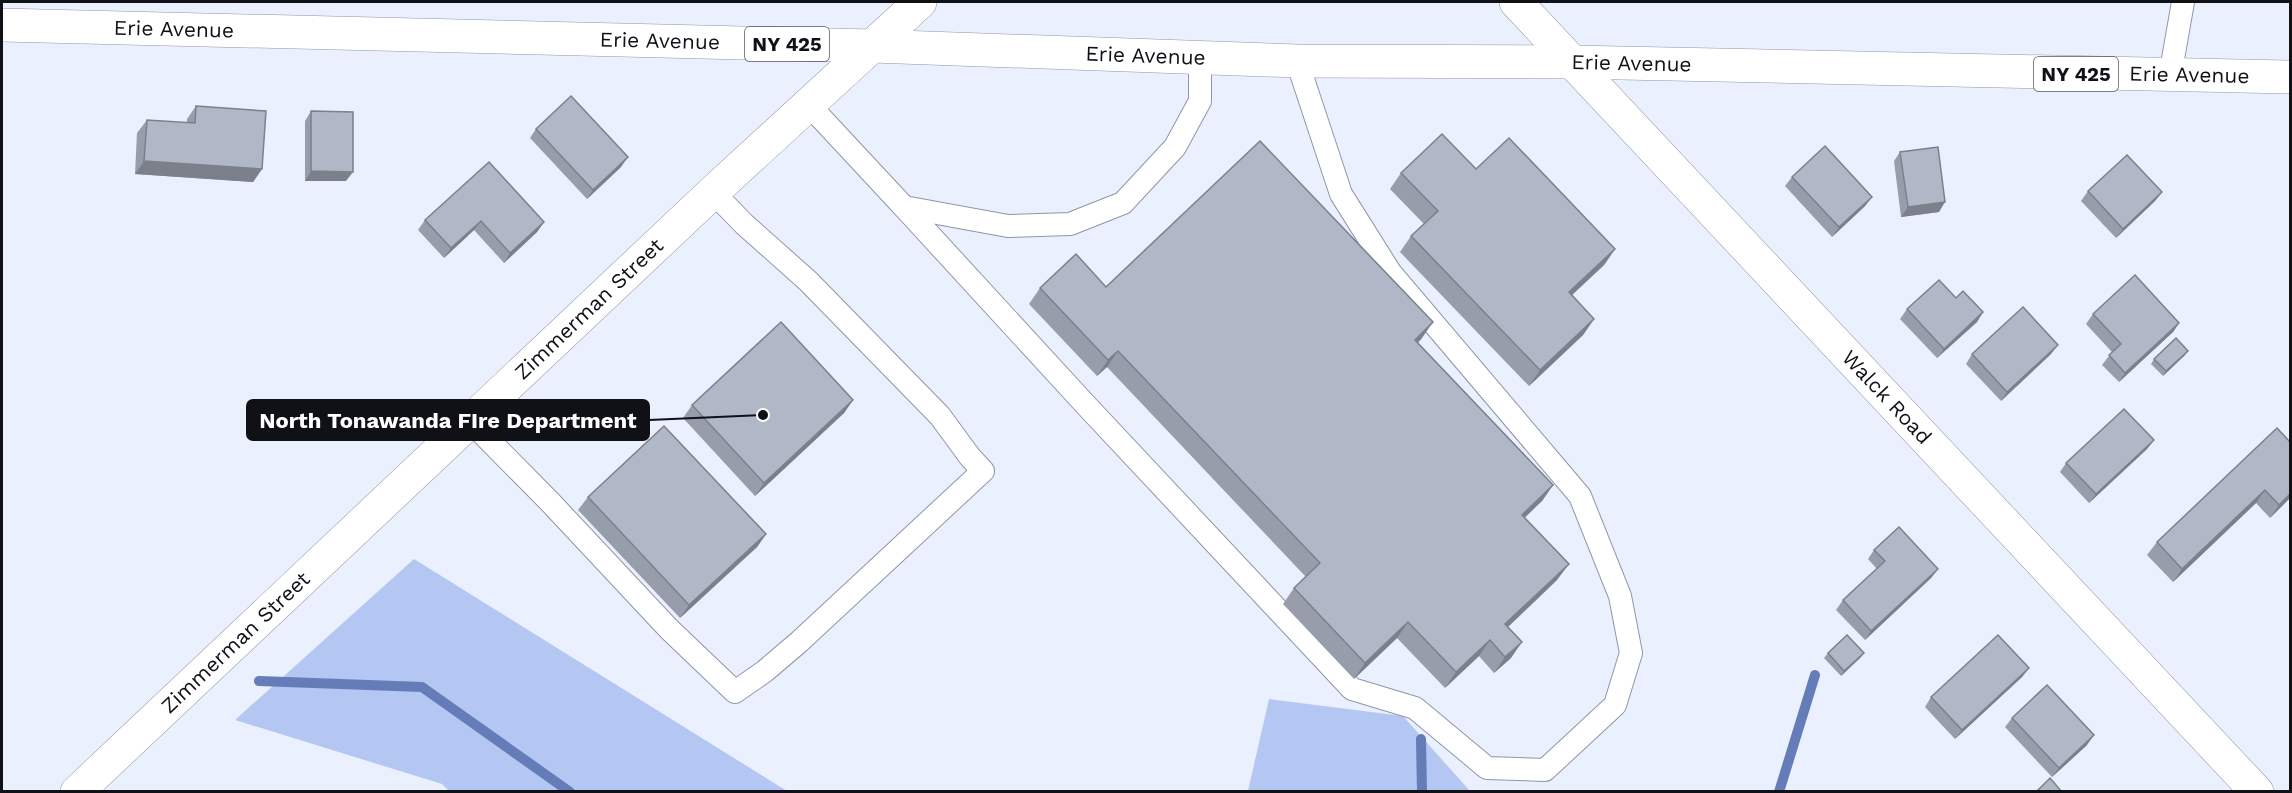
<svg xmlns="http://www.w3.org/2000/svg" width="2292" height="793" font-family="'Work Sans',sans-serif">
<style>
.green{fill:#b4c6f2}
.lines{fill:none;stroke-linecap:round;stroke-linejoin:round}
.stream{stroke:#647cb7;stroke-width:10}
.service-casing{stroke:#8f96a5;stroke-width:24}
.minor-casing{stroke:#8f96a5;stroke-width:34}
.tertiary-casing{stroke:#8f96a5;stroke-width:34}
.primary-casing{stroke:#8f96a5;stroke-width:34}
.service{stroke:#fff;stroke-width:22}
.minor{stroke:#fff;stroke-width:33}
.tertiary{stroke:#fff;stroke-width:33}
.primary{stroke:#fff;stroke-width:33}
.wall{fill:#979dab}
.shaded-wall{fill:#7b808b}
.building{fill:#b0b7c7;stroke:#7b808b;stroke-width:1.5}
.labels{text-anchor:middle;stroke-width:4.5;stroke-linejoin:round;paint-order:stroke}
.shield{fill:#fff;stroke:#57585d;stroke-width:1.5}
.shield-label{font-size:20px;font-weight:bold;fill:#0f1117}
.street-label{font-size:21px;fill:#0f1117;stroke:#fff}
.leader{fill:none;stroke:#0f1117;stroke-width:2}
.callout-dot{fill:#0f1117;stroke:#fff;stroke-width:2}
.callout{fill:#0f1117;stroke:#0f1117;stroke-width:2}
.callout-label{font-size:22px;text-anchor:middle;font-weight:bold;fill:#fff}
</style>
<rect width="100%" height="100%" fill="#eaf0fe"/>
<g class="green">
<polygon points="414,559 787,791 449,791 442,784 235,720"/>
<polygon points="1269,699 1403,716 1470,791 1248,791"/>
</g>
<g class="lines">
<g class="stream">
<polyline points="259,681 422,687 570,792"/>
<polyline points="1421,739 1422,792"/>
<polyline points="1779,792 1815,675"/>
</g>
<g class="service-casing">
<g id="service">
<polyline points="2170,76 2183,2"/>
<polyline points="809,105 904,207 1008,226 1070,224 1123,203 1175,147 1200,101 1200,58"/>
<polyline points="904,207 1084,403 1352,689 1415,708 1487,768 1545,770 1615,705 1631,653 1620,596 1580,496 1390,272 1341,194 1297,61"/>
<polyline points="471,422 551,503 669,629 735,692 765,671 799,642 983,471 970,457 940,416 808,281 744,224 713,192"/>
</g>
</g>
<g class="minor-casing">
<g id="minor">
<path id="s1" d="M77 792 713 192 920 2"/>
</g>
</g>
<g class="tertiary-casing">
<g id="tertiary">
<path id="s2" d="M1516 2 2257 792"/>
</g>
</g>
<g class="primary-casing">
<g id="primary">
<path id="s3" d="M2 25 872 46 1297 61 1572 62 2290 77"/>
</g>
</g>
<use href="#service" class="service"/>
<use href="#minor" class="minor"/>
<use href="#tertiary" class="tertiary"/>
<use href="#primary" class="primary"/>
</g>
<g class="wall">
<polygon points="196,106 262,169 253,182 135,174 137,133 147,120 187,123 187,119"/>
<polygon points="311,111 346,181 305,181 305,121"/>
<polygon points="536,129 621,167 587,199 530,138"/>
<polygon points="1900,152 1939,212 1901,217 1894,161"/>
<polygon points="1476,169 1615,249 1604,265 1572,295 1594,319 1583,335 1529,386 1400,252 1411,236 1424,224 1390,189 1401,173"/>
<polygon points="1792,177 1872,197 1865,206 1832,237 1785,186"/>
<polygon points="2088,191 2162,192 2155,201 2116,238 2081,201"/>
<polygon points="425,220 544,222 537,232 504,263 474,230 444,258 418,230"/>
<polygon points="1106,287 1422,338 1418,343 1553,485 1542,501 1524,517 1557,580 1508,627 1511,658 1494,673 1479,656 1445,688 1397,638 1354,679 1283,604 1294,588 1306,577 1107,367 1097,376 1029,304 1040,288"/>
<polygon points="1956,298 1983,312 1977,322 1937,358 1900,319 1907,309"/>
<polygon points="2093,314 2179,323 2173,332 2119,382 2102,365 2112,352 2086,324"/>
<polygon points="2188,351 2184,356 2163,376 2151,364 2154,359"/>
<polygon points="1972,354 2051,354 2001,401 1966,364"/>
<polygon points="853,400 844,413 755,496 683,418 692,405"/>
<polygon points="2154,440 2147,449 2089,503 2060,472 2066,463"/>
<polygon points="2290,442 2290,498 2270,518 2256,503 2173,582 2147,555 2157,542"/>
<polygon points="588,497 766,534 757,547 680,618 578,510"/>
<polygon points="1874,550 1938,569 1931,578 1865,640 1836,610 1843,600 1877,569 1868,559"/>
<polygon points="1828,653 1864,653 1860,658 1841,676 1824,658"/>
<polygon points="2029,668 2022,677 1955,739 1925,707 1931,697"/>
<polygon points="2012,718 2087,745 2052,777 2005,727"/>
</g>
<g class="shaded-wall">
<polygon points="628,157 621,167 587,199 593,190"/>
<polygon points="144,161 262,169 253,182 135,174"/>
<polygon points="311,171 353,172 346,181 305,181"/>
<polygon points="2162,192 2155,201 2116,238 2123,229"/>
<polygon points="1872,197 1865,206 1832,237 1839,227"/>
<polygon points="1945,202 1939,212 1901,217 1908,207"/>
<polygon points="481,221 474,230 444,258 451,248"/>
<polygon points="544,222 537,232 504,263 510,253"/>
<polygon points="1615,249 1604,265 1558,308 1569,292"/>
<polygon points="1983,312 1977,322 1937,358 1944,349"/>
<polygon points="1594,319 1583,335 1529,386 1540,370"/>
<polygon points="1433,322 1422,338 1404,356 1415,340"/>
<polygon points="2179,323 2173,332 2119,382 2125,373"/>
<polygon points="2058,345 2051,354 2001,401 2007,392"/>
<polygon points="1118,351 1107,367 1097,376 1108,360"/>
<polygon points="2188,351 2184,356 2163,376 2166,371"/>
<polygon points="853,400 844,413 755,496 764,483"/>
<polygon points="2154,440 2147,449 2089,503 2096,494"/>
<polygon points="1553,485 1542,501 1511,531 1522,515"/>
<polygon points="2265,490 2256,503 2173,582 2182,569"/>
<polygon points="2290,494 2290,498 2270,518 2279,505"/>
<polygon points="766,534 757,547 680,618 689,605"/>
<polygon points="1569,564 1557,580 1494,640 1505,624"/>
<polygon points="1938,569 1931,578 1865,640 1871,631"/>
<polygon points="1408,622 1397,638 1354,679 1365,663"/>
<polygon points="1490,640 1479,656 1445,688 1456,672"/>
<polygon points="1522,642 1511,658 1494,673 1505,657"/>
<polygon points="1864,653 1860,658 1841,676 1844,671"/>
<polygon points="2029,668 2022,677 1955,739 1962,730"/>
<polygon points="2094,735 2087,745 2052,777 2059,768"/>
</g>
<g class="building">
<polygon points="571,96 628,157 593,190 536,129"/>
<polygon points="196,106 266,111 262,169 144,161 147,120 195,123"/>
<polygon points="311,111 353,112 353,172 311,171"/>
<polygon points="1442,134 1476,169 1509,138 1615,249 1569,292 1594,319 1540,370 1411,236 1438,211 1401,173"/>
<polygon points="1260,141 1433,322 1415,340 1553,485 1522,515 1569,564 1505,624 1522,642 1505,657 1490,640 1456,672 1408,622 1365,663 1294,588 1320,563 1118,351 1108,360 1040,288 1076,254 1106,287"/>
<polygon points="1825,146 1872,197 1839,227 1792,177"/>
<polygon points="1938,147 1945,202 1908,207 1900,152"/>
<polygon points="2127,155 2162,192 2123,229 2088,191"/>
<polygon points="489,162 544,222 510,253 481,221 451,248 425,220"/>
<polygon points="2135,275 2179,323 2125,373 2109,355 2121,344 2093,314"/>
<polygon points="1939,280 1956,298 1963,291 1983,312 1944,349 1907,309"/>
<polygon points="2023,307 2058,345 2007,392 1972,354"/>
<polygon points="781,322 853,400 764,483 692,405"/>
<polygon points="2176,338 2188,351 2166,371 2154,359"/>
<polygon points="2124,409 2154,440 2096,494 2066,463"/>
<polygon points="664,426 766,534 689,605 588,497"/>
<polygon points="2277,428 2290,442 2290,494 2279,505 2265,490 2182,569 2157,542"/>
<polygon points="1899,527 1938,569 1871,631 1843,600 1885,561 1874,550"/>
<polygon points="1847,635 1864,653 1844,671 1828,653"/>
<polygon points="1998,635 2029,668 1962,730 1931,697"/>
<polygon points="2047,685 2094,735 2059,768 2012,718"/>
<polygon points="2050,778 2062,792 2036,792"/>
</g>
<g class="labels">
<g class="shield">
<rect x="745" y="27" width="84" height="34" rx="4.5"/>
<rect x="2034" y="57" width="84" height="34" rx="4.5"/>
</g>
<g class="shield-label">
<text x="787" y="51">NY 425</text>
<text x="2076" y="81">NY 425</text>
</g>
<g class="street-label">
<text dy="7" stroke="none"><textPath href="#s3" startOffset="172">Erie Avenue</textPath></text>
<text dy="7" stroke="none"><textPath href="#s3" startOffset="658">Erie Avenue</textPath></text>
<text dy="7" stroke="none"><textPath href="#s3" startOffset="1144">Erie Avenue</textPath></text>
<text dy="7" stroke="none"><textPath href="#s3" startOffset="1630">Erie Avenue</textPath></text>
<text dy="7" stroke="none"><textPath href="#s3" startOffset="2188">Erie Avenue</textPath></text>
<text dy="7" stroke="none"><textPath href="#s1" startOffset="704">Zimmerman Street</textPath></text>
<text dy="7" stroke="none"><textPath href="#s2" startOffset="542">Walck Road</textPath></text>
<text dy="7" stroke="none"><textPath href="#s1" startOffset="218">Zimmerman Street</textPath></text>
</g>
</g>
<path class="leader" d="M763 415L649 420"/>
<circle class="callout-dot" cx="763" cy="415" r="6"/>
<rect class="callout" x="247" y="400" width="402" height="40" rx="6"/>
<g class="callout-label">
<text x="448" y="428">North Tonawanda FIre Department</text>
</g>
<rect width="2292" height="793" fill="none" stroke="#0f1117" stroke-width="6"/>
</svg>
